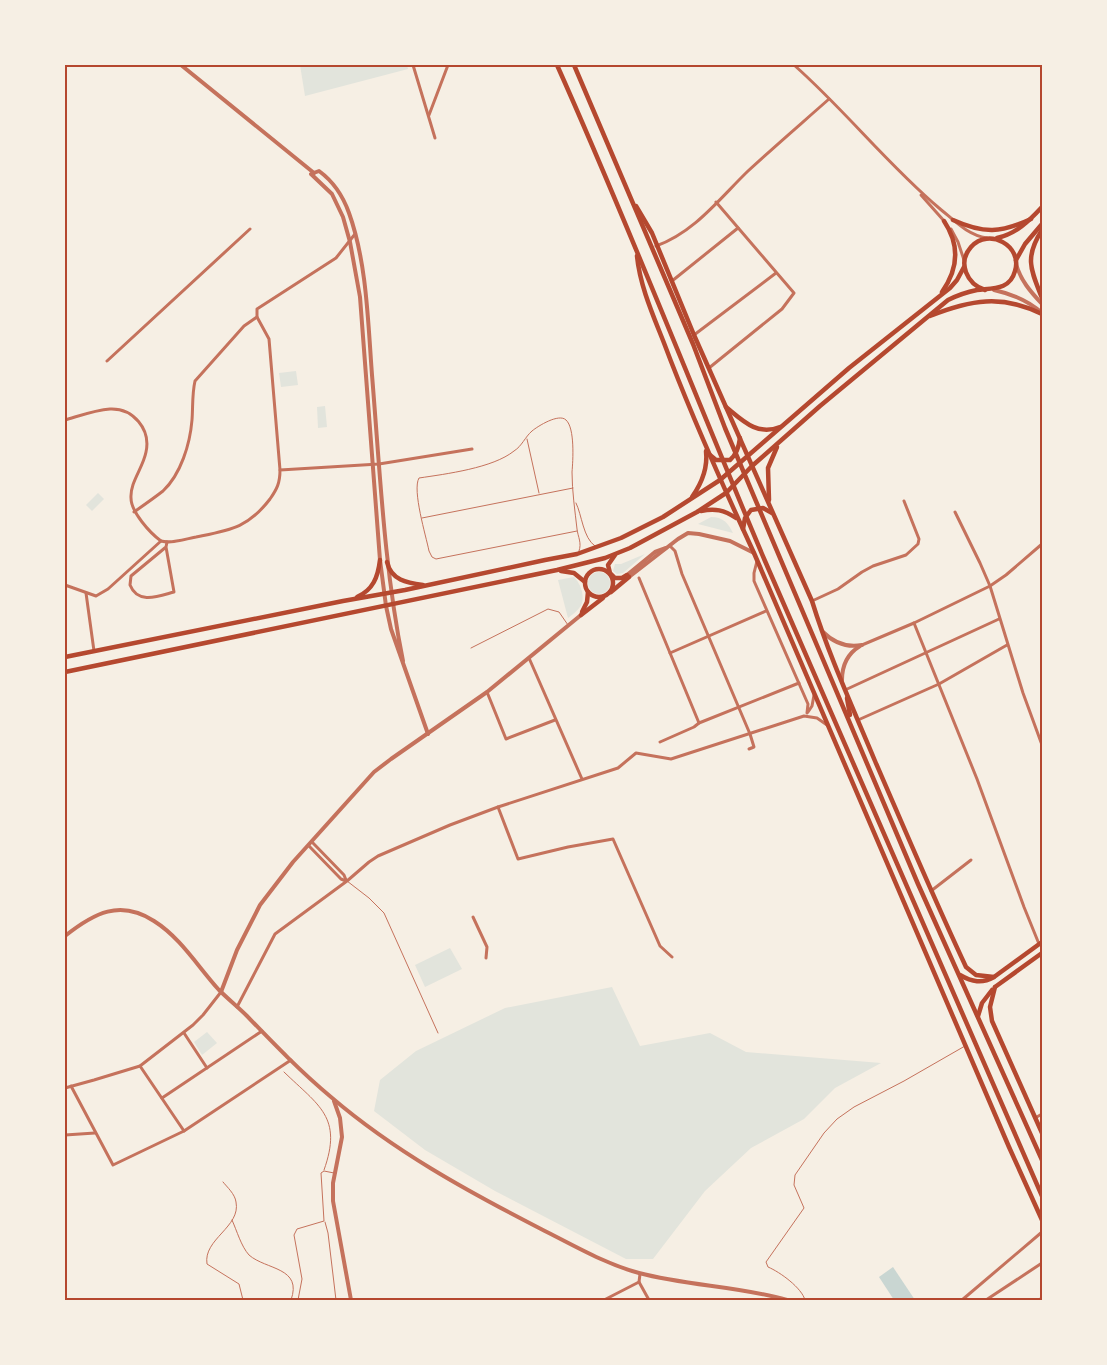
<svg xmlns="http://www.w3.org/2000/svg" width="1107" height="1365" font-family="'Zilla Slab',serif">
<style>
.green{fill:#e2e4dc}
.water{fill:#c9d6d2}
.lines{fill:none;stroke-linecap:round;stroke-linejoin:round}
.service{stroke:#c5725c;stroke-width:1}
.minor{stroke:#c5725c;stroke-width:3}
.tertiary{stroke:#c5725c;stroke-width:4}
.secondary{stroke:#b5482f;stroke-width:4.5}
.primary{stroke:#b5482f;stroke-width:4.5}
.neatline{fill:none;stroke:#b5482f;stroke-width:2}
</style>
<rect width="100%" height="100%" fill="#f6efe4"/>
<g class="green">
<polygon points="300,65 407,65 408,69 305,96"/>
<polygon points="296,371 298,385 281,387 279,373"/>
<polygon points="325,406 327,427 318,428 317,407"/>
<polygon points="98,493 104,499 92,511 86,505"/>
<path d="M711 517C723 517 728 523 733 533L698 524Z"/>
<polygon points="645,554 623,573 617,574 613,571 615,564 621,564"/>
<circle cx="599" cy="583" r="11"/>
<path d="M574 577C581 584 586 598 580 607 577 611 572 615 568 618L558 580Z"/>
<polygon points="450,948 462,969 425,987 415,965"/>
<polygon points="612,987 640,1046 710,1033 746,1052 881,1063 835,1088 804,1119 751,1148 705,1191 653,1259 626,1259 495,1191 425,1150 374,1111 380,1080 416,1051 505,1008"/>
<polygon points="207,1032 217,1043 202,1055 194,1042"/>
</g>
<polygon class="water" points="893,1267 915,1300 894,1300 879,1277"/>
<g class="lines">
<g class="service">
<polyline points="527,439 539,493"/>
<path d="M576 503C582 515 583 538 595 546"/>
<polyline points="422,518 573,488"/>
<path d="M577 531 436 559 432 557 429 551C426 536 412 490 419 478 446 474 493 468 514 451 522 446 525 437 532 431 538 426 559 413 566 420 575 428 573 461 572 472 572 491 575 511 577 529 578 537 582 543 579 551"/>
<polyline points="471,648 548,609 559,612 568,625"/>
<polyline points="347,881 369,898 384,913 438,1033"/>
<path d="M284 1072C319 1106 343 1117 324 1170"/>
<path d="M223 1182C227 1187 235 1194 236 1202 241 1227 203 1239 207 1264L239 1284 243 1300"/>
<path d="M232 1220C237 1231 241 1246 249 1255 266 1270 303 1267 291 1300"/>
<polyline points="325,1222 328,1233 336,1300"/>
<polyline points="298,1300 302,1279 294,1235 297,1229 324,1221 321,1173 324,1171 334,1173"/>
<path d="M805 1300C802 1288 780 1272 768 1267L766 1262 804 1208 794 1185 795 1175 824 1133 837 1119 854 1107 904 1081 965 1046"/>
</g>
<g class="minor">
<polyline points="413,65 435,138"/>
<path d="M794 65C845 110 887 164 939 208 954 220 967 235 987 238"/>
<polyline points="429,115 448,65"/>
<polyline points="921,195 945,222"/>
<polyline points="951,229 958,242 964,260"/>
<path d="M656 246C695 232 720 198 748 171 775 146 802 123 829 99"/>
<polyline points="672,281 738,228"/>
<polyline points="694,335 776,273"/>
<polyline points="107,361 250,229"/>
<polyline points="709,368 782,309 794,293 716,202"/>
<path d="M65 420C79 416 95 410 110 409 133 408 151 429 146 452 143 468 130 482 131 498 131 512 150 533 161 541"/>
<polyline points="280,470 269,339 257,317 257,309 336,258 355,234"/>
<path d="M134 512C144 505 154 498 163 491 181 474 190 444 192 420 193 407 192 394 195 381L244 326 257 317"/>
<polyline points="955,512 980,563 990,586 1023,693 1042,745"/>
<polyline points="670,546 675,551 682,574 750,734 754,747 749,749"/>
<path d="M166 547 131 576 130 585C138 605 159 596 174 592L166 547 167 542"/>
<polyline points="757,561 754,573 754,581 808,704 807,713"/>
<polyline points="639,578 699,723"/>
<path d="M65 585 96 596 108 589 161 541C172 544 185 539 196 537 230 530 248 528 270 499 277 489 280 483 280 470L379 464 472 449"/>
<polyline points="86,593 94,651"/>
<polyline points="812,601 838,589 862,572 873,566 906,555 918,544 919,539 904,501"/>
<polyline points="914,623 977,779 1024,907 1039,944"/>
<polyline points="862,645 914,623 990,586 1006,575 1042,544"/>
<polyline points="670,653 766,611"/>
<polyline points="529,658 582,779"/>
<polyline points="845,690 999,619"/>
<polyline points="487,692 506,739 555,720"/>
<polyline points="808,712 812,706 814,695"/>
<polyline points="858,720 939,684 1007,645"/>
<polyline points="660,742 694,727 699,723 799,683"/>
<polyline points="498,807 518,859 568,847 613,839 660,946 672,957"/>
<polyline points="312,842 344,875 346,880"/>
<polyline points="309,846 341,879 346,881"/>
<polyline points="931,891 971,860"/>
<polyline points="473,917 487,947 486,958"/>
<polyline points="237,1007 275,934 347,881 369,862 378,856 450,825 498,807 618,768 636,753 671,759 804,716 817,718 827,725"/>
<polyline points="184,1033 207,1068"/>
<polyline points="140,1066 184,1131"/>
<polyline points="71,1086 113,1165 184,1131 291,1060"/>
<polyline points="65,1088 94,1080 140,1066 193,1025 203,1015 221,992"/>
<polyline points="162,1098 262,1031"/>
<polyline points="1035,1118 1042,1114"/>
<polyline points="65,1135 95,1133"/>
<polyline points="639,1282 649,1300"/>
<polyline points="604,1300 639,1282 640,1274"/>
<polyline points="962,1300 1042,1232"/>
<polyline points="986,1300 1042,1263"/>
<polyline points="1039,1300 1042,1298"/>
</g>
<g class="tertiary">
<polyline points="181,65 314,173"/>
<path d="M1016 264C1021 281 1030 291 1042 304"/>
<path d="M994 290C1012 294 1028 300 1042 313"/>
<polyline points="627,575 655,552 666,548"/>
<polyline points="629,577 678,539 688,533 699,534 730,541 754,553"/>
<path d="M823 632C834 643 846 648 862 645"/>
<path d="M403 661C384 567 380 471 372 375 368 323 367 263 349 213 343 196 334 182 319 171L311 174 332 194 343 217 350 242 360 297 380 560 386 606 391 629 428 734"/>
<path d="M842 680C842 665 847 654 860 646"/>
<path d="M65 936C94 913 120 899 154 921 181 938 198 967 219 990 228 999 238 1007 247 1016 274 1044 301 1072 331 1097 394 1151 467 1191 541 1229 573 1245 605 1264 639 1273 688 1286 739 1286 787 1300"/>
<polyline points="221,992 237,950 260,905 293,862 374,772 391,759 487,692 581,615"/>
<polyline points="334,1101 340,1118 342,1137 333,1183 333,1201 351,1300"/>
</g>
<g class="secondary">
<path d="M960 975C972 982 982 984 994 977"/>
<polyline points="995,987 990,1007 992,1021 1042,1133"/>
<polyline points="978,1016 982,1003 992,990"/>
</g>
<g class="primary">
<path d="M557 65C630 228 695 396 765 561L1042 1196"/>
<polyline points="574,65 693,344 725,428 918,884 1042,1160"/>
<path d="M636 206 652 233 694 335 812 601C829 656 853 708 875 761 905 830 934 899 966 967L976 975 994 977 1042 942"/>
<path d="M953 220C984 234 1001 233 1031 219"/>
<path d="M1042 230C1024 258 1031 270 1042 298"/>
<path d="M997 238C1016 234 1029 221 1042 207"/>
<path d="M637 256C640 286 653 315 664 343 691 415 722 484 754 553L1009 1147 1042 1220"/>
<polyline points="1016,260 1025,244 1042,224"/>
<path d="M942 292C959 268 960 245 944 221"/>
<path d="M930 316C970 300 1002 294 1042 314"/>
<path d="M726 407C743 421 757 436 780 427"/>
<path d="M710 455 716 460H730C737 454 739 447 740 438"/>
<path d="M692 497C702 483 708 469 706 451"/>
<polyline points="769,500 768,468 777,447"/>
<path d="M701 511C715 508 724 510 736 518"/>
<polyline points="743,529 745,518 751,510 763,508 772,513"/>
<polyline points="615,555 608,565 610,573 615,578 622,578 627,575"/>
<path d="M387 562C391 580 407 583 423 585"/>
<circle cx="599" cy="583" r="14"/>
<polyline points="561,571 574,573 585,582"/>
<polyline points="611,592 629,577"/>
<path d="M357 597C373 590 378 577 380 560"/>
<polyline points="582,612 587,602 588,592"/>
<polyline points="581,615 603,598"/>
<polyline points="65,657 343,601 405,590 545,560 577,554 621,538 663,517 720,480 849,368 950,288 957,280 964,267"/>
<path d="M65 672 557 570 605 558 630 548 697 512 726 493 752 466 820 406 948 300C958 295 967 292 977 290 993 288 1010 290 1015 271 1023 246 989 227 971 247 957 263 967 284 985 290"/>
<polyline points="847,698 850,715"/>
<polyline points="995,987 1042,953"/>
</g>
</g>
<rect width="1107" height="1365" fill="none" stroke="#f6efe4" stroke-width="132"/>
<rect x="66" y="66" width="975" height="1233" class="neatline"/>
</svg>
